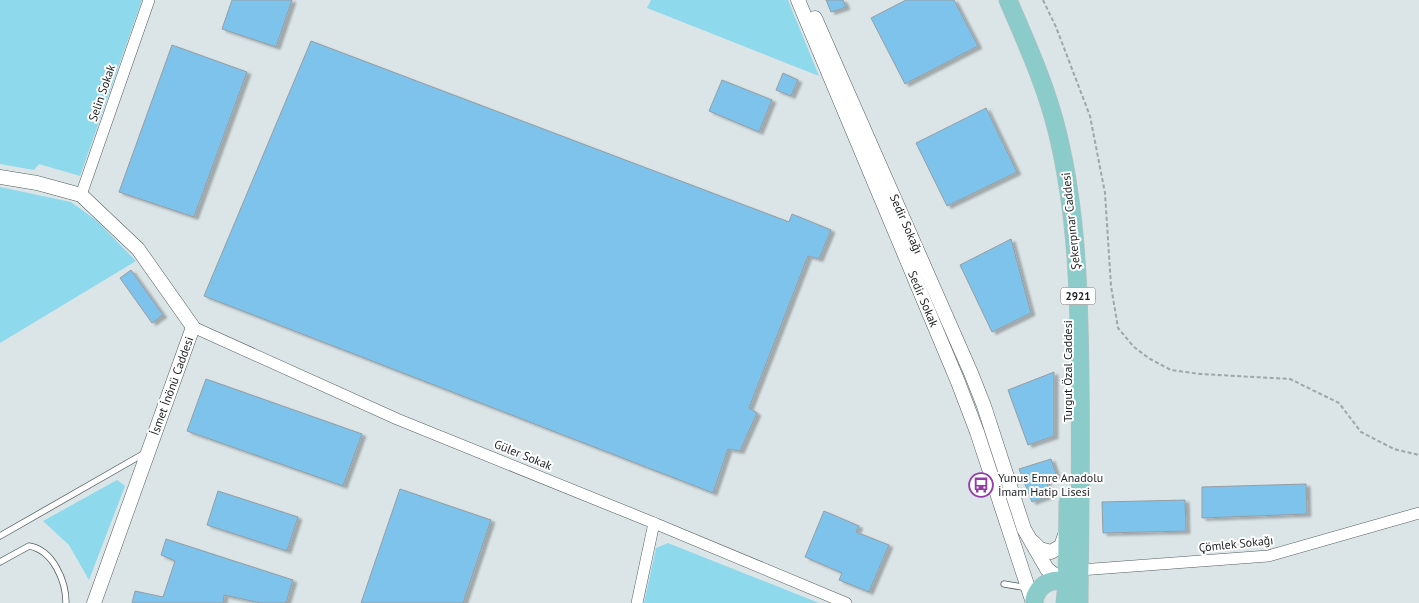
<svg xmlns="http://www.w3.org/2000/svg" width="1419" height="603" font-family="'PT Sans',sans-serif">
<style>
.green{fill:#8ed9eb}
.building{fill:#7ec3ec;stroke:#969da2;filter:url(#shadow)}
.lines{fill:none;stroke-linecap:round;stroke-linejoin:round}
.service-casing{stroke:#545d5f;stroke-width:7}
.minor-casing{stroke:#545d5f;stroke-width:12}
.tertiary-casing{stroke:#545d5f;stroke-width:15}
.primary-casing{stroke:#c0c1c1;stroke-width:19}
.path{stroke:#9da6a8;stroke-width:2;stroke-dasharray:4 2.5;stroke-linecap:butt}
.service{stroke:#fff;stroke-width:5.5}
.minor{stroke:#fff;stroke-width:11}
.tertiary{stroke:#fff;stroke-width:14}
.primary{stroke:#8bcbca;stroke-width:18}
.labels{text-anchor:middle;stroke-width:4;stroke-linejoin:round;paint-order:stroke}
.shield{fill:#fff;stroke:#616464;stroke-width:1}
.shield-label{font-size:11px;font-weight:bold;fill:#1d2122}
.street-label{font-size:12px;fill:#1d2122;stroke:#fff}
.poi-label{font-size:12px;fill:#1d2122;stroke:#fff;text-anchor:start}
</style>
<defs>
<filter id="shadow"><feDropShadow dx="4" dy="2.5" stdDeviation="1" flood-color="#0004"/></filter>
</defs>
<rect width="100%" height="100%" fill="#dbe5e8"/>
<g class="green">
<polygon points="0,0 142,0 80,176 39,164 34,170 0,164"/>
<polygon points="651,0 788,0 819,76 647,8"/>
<polygon points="0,187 71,202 97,221 136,261 0,343"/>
<polygon points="117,480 125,486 89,580 69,545 43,521"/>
<polygon points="668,543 819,603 644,603 656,548"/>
</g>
<g class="building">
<polygon points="232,0 292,0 276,47 222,29"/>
<polygon points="826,0 843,0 846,7 831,12"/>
<polygon points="906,0 954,0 978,46 905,84 871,18"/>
<polygon points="311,41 789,222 792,214 831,230 819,259 808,256 749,408 757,413 740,451 728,449 713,493 204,296"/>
<polygon points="172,45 247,72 194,217 119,192"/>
<polygon points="783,73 798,80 791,96 776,90"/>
<polygon points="722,80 772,100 759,132 709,111"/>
<polygon points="986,108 1017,172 947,206 916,143"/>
<polygon points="1011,239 1031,313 992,332 960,265"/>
<polygon points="131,270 163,315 152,323 120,278"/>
<polygon points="1054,372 1054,436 1028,445 1008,390"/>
<polygon points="206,379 362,434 343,486 187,431"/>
<polygon points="1051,459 1057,477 1046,481 1051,495 1032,502 1019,469"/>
<polygon points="1306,484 1307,514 1202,518 1202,487"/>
<polygon points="400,489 491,520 463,603 361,603"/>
<polygon points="218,491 298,517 287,551 207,525"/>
<polygon points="1185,500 1186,531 1103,533 1102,502"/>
<polygon points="824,511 859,526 856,532 889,545 869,592 839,580 842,573 805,557"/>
<polygon points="166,539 293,580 286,603 261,603 224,595 223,603 132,603 135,591 163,597 175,561 161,555"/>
</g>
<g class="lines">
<g class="service-casing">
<g id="service">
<polyline points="0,536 145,453"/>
<path d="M0 562 29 546C53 550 66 581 66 603"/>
<polyline points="1004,584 1028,588"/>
</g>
</g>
<g class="minor-casing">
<g id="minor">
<polyline points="81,195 149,0"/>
<polyline points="193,327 397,419 654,523 846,603"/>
<polyline points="1080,570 1268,556 1419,513"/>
<polyline points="637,603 654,523"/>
</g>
</g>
<g class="tertiary-casing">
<g id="tertiary">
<polyline points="798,0 958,382 977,432 1033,603"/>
<polyline points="815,18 971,373 984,406 1024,529 1047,569 1063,581"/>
<polyline points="0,177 37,183 81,195 138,249 193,327 94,603"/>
<polyline points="1033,542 1040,549 1051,552 1061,546 1066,532"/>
</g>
</g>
<g class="primary-casing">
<g id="primary">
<path d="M1008 0C1027 44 1047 88 1058 135 1077 214 1079 295 1080 376 1081 451 1080 527 1079 603"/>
<path d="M1034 603C1036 582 1060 573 1074 589"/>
<polyline points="1065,603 1067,582 1068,502"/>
</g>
</g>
<polyline class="path" points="1043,0 1056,27 1090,116 1105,193 1111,286 1118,328 1134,347 1150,359 1171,370 1200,374 1290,379 1339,403 1361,432 1394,449 1419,455"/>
<use href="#service" class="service"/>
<use href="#minor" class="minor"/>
<use href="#tertiary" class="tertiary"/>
<use href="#primary" class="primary"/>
</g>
<defs>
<g id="bus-ring" transform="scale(1.25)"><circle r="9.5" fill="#fff" stroke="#943ca8" stroke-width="1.5"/><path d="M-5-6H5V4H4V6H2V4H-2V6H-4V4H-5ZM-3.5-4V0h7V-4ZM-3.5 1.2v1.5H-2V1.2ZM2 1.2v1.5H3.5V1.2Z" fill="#943ca8"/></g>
</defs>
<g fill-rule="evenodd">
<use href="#bus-ring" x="981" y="485"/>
</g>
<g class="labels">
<rect class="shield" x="1060.5" y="287.5" width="35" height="17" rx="4"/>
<g class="shield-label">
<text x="1078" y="300">2921</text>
</g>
<g class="street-label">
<text transform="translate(102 93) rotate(-71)" y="4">Selin Sokak</text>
<text transform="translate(1071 221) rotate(-96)" y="4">Şekerpınar Caddesi</text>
<text transform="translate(906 224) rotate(66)" y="4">Sedir Sokağı</text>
<text transform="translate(923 299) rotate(67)" y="4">Sedir Sokak</text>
<text transform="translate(1068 371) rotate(-90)" y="4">Turgut Özal Caddesi</text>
<text transform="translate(172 386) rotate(-70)" y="4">İsmet İnönü Caddesi</text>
<text transform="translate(523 455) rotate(22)" y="4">Güler Sokak</text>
<text transform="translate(1236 544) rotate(-6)" y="4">Çömlek Sokağı</text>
</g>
<g class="poi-label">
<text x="998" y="482">Yunus Emre Anadolu<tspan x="998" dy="14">İmam Hatip Lisesi</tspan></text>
</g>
</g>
</svg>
